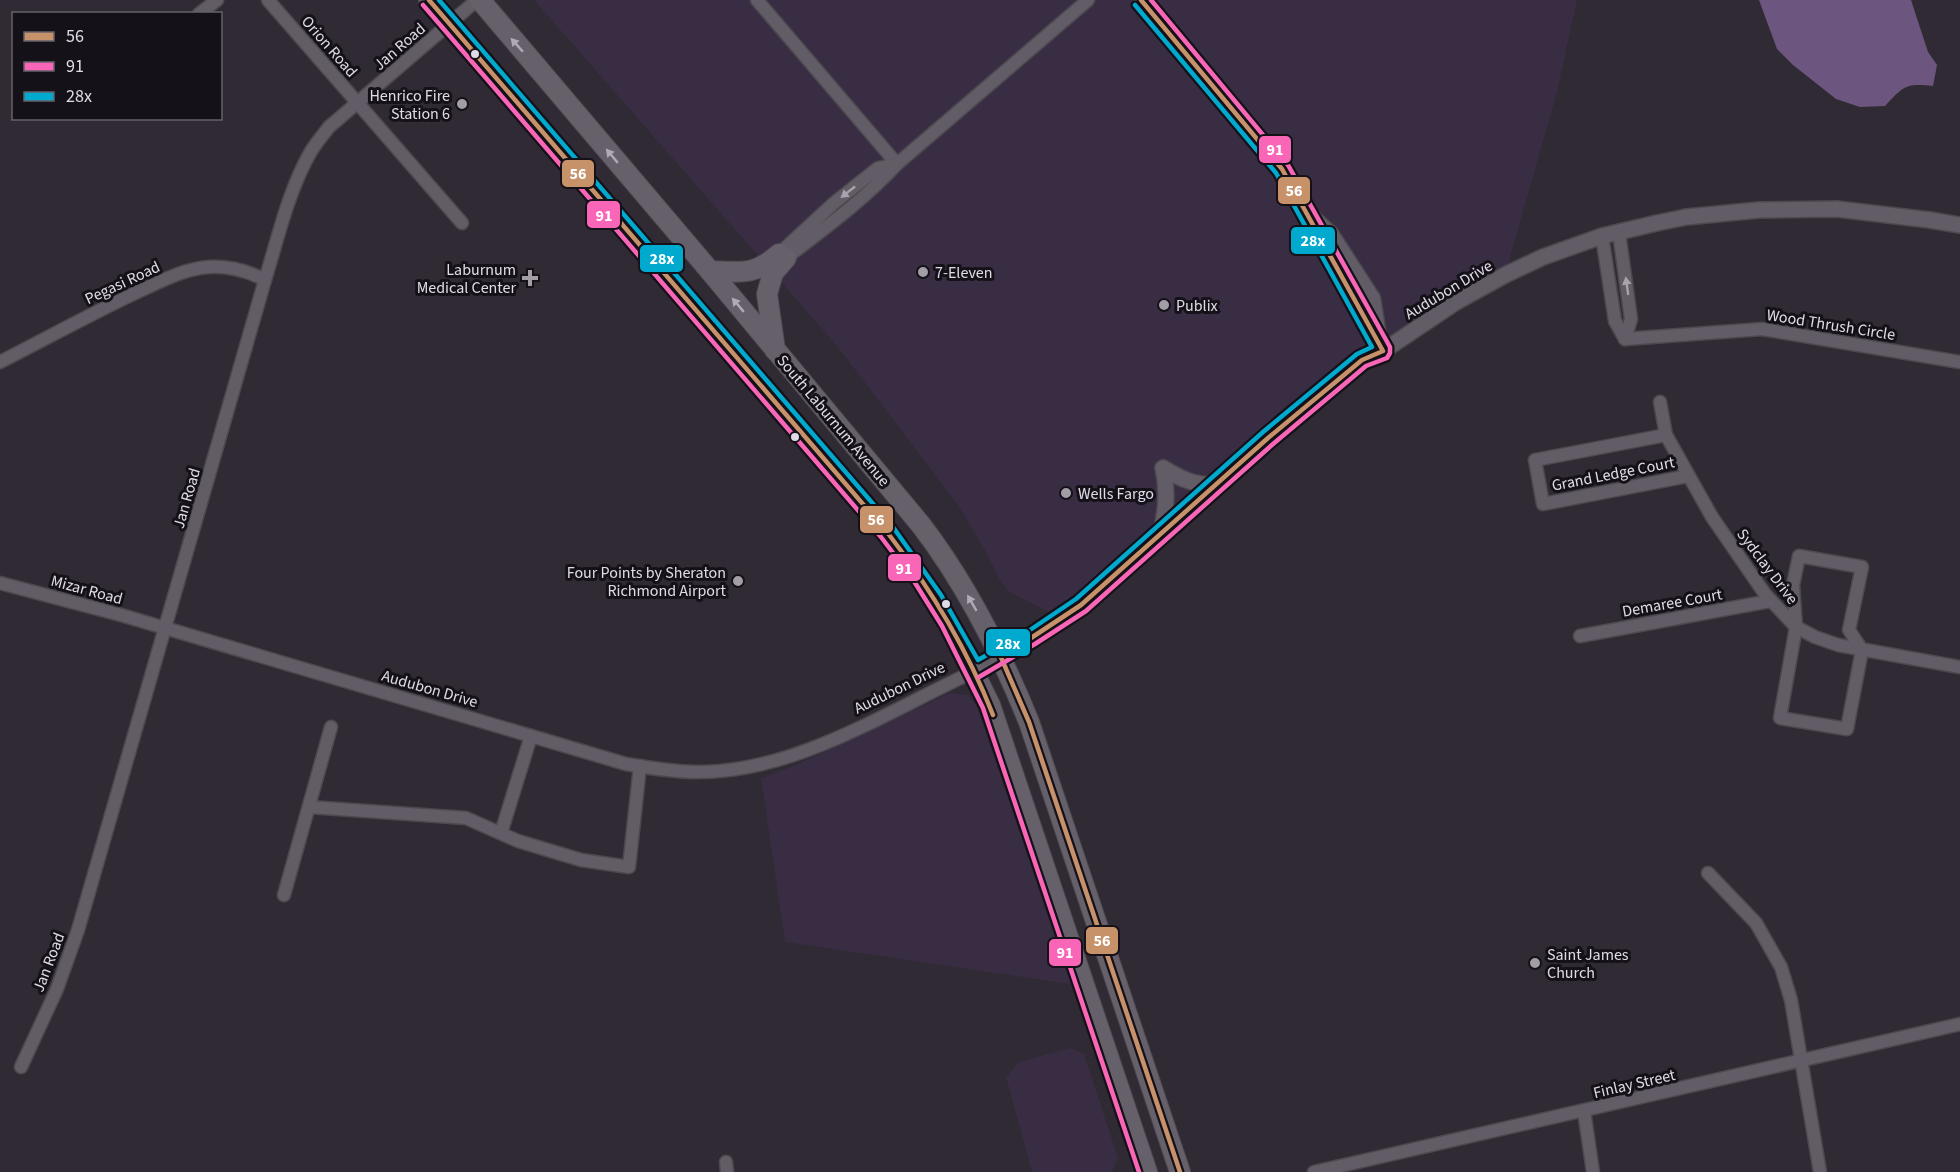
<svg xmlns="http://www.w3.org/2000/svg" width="1960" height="1172" font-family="'Source Sans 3',sans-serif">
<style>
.built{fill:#392d43}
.water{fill:#6c567f}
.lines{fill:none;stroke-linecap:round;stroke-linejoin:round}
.minor-casing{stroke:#4c484f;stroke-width:15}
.tertiary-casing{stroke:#4c484f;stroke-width:18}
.primary-casing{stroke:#4c484f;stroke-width:22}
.minor{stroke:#615c65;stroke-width:12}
.tertiary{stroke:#615c65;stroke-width:15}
.primary{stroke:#66606b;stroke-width:20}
.bus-1-casing{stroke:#151119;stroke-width:9}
.bus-2-casing{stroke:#151119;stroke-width:9}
.bus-3-casing{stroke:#151119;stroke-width:9}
.bus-1{stroke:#c7916a;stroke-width:4.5}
.bus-2{stroke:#fa66b7;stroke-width:4.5}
.bus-3{stroke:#00a9ce;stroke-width:4.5}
.oneway{fill:#afaab5}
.oneway2{fill:#a7a2ac}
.bus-dot{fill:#e0dbe6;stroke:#151119;stroke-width:2}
.poi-dot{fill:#a29da7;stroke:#151119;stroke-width:2}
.labels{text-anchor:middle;stroke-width:6;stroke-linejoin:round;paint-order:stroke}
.street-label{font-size:16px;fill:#e0dbe6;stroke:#151119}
.poi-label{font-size:16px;fill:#e0dbe6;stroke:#151119;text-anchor:start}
.line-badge{stroke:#151119;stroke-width:2}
.badge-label{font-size:16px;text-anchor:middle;font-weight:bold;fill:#fff}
</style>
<rect width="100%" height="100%" fill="#2f2a33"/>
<g class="built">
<polygon points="534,0 1577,0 1557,92 1505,275 1383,351 1062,619 1008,591 998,577 986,552 958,505 837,346"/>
<polygon points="950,693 968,695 977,707 1071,984 785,942 761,778 796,765"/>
<polygon points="1070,1048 1084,1054 1118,1158 1112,1172 1032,1172 1006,1077 1019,1062"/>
</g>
<path class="water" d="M1759 0H1911L1928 52 1937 65 1933 86C1905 83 1904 86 1885 106L1860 107 1836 99 1793 65 1777 49Z"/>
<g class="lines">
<g class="minor-casing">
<g id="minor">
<polyline points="268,0 462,223"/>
<polyline points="757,0 897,164"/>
<polyline points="1141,0 1282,169 1383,351"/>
<polyline points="199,14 217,0"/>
<polyline points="1309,212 1332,233 1374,298 1381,342"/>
<polyline points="1619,233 1631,319 1625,339"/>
<polyline points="1602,236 1615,321 1625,339"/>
<polyline points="781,252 834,203 878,168 897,164"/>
<path d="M786 258C824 229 865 199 897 164L1088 0"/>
<polyline points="1625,339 1762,329 1960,362"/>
<path d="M0 362C45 339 89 315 135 293 158 283 182 269 208 267 228 266 248 271 265 280"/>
<polyline points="1660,402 1666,435 1712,517 1765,594 1796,627 1815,637 1838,645 1960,667"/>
<polyline points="1666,435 1535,460 1543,504 1688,476"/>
<polygon points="1799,556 1862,567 1849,630 1862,650 1847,729 1780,718 1796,627 1793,585"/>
<path d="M0 583 121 615 626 764C650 768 674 772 699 772 796 772 888 711 975 671"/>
<polyline points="1580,636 1770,601"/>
<polyline points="309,807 466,818 518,841 581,860 629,867 640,766"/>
<polyline points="501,833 531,736"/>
<polyline points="1708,873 1756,923 1781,967 1791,1000 1820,1172"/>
<polyline points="284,895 331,727"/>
<path d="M21 1067 57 989 78 930 265 280C278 238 288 192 310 153 315 144 323 135 329 127L477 0"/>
<polyline points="1584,1111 1593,1172"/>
<polyline points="726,1162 727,1172"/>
<polyline points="1314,1172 1960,1024"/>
</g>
</g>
<g class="tertiary-casing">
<g id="tertiary">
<path d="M1163 468C1181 479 1194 485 1215 485"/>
<path d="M1161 533C1166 510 1168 491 1163 468"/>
<polyline points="975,671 1000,655 1031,638 1081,605 1268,438 1362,360 1383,351 1456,302 1505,275 1543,257 1602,236 1657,223 1686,217 1759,210 1837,209 1930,220 1960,225"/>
</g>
</g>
<g class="primary-casing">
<g id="primary">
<polyline points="429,0 644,248 887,532 918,574 949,622 990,705 1147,1172"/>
<path d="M480 0 710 271 921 525C967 585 1001 653 1029 722L1180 1172"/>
<path d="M710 271C742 272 754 276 779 254"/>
<polyline points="775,350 767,294 773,273 786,258"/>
</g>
</g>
<use href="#minor" class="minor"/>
<use href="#tertiary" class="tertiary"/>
<use href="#primary" class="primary"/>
<g class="bus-1-casing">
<g id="bus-1">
<path d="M429 0 887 532C931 589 967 648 993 715"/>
<polyline points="1141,0 1282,169 1383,351 1362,360 1268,438 1081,605 1031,638 1000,655 1029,722 1180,1172"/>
</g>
</g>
<g class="bus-2-casing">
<g id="bus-2">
<polyline points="423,5 881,537 912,578 942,626 983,708 1139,1172"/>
<polyline points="979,677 1035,644 1086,611 1273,444 1366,366 1387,358 1390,353 1390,347 1288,165 1151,0"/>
</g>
</g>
<g class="bus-3-casing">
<polyline id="bus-3" points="439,0 893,527 941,595 978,660 1027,632 1076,599 1263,432 1357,354 1372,347 1276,173 1135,5"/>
</g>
<use href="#bus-1" class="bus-1"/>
<use href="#bus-2" class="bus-2"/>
<use href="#bus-3" class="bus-3"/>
</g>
<defs><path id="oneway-solid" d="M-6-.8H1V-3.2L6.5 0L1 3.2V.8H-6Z" transform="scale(1.5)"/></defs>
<g class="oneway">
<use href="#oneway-solid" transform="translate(517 45) rotate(-131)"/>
<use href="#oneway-solid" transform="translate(612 156) rotate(-130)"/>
<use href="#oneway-solid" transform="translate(738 305) rotate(-130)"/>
<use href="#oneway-solid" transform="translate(972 603) rotate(-120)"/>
</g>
<g class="oneway2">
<use href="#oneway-solid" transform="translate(848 192) rotate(142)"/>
<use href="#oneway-solid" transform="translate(1627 286) rotate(-98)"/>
</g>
<g class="bus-dot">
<circle cx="475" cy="54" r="5"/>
<circle cx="795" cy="437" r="5"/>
<circle cx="946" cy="604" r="5"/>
</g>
<g class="poi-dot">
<circle cx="462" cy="104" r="6"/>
<circle cx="923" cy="272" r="6"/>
<path d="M527 269h6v6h6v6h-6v6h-6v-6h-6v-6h6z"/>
<circle cx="1164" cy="305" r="6"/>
<circle cx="1066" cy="493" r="6"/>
<circle cx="738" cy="581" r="6"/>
<circle cx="1535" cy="963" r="6"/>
</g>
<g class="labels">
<g class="street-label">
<text transform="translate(330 46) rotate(49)" y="6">Orion Road</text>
<text transform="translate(399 46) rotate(-41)" y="6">Jan Road</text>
<text transform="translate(122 282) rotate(-25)" y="6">Pegasi Road</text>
<text transform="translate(1448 289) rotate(-31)" y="6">Audubon Drive</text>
<text transform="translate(1831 324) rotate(9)" y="6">Wood Thrush Circle</text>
<text transform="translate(834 420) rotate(50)" y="6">South Laburnum Avenue</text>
<text transform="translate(1613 473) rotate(-11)" y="6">Grand Ledge Court</text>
<text transform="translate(186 498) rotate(-74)" y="6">Jan Road</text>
<text transform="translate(1768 566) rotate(53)" y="6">Sydclay Drive</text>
<text transform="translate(87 589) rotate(15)" y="6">Mizar Road</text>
<text transform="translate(1672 602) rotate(-10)" y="6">Demaree Court</text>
<text transform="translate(899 687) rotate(-26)" y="6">Audubon Drive</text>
<text transform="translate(430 688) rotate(16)" y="6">Audubon Drive</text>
<text transform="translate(48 962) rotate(-69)" y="6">Jan Road</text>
<text transform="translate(1634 1083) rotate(-13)" y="6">Finlay Street</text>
</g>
<g class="poi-label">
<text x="450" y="101" text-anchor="end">Henrico Fire<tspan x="450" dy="18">Station 6</tspan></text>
<text x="516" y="275" text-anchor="end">Laburnum<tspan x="516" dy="18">Medical Center</tspan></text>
<text x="935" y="278">7-Eleven</text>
<text x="1176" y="311">Publix</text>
<text x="1078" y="499">Wells Fargo</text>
<text x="726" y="578" text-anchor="end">Four Points by Sheraton<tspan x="726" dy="18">Richmond Airport</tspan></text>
<text x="1547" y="960">Saint James<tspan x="1547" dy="18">Church</tspan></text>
</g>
</g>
<g class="line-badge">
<rect x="1258" y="135" width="34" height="29" rx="6" fill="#fa66b7"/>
<rect x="561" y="159" width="34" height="29" rx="6" fill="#c7916a"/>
<rect x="1277" y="176" width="34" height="29" rx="6" fill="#c7916a"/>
<rect x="586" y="200" width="35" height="29" rx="6" fill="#fa66b7"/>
<rect x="1290" y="226" width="46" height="29" rx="6" fill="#00a9ce"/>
<rect x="639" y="244" width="45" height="29" rx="6" fill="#00a9ce"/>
<rect x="859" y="505" width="35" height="29" rx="6" fill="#c7916a"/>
<rect x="887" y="553" width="35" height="29" rx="6" fill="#fa66b7"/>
<rect x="985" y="628" width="46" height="29" rx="6" fill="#00a9ce"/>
<rect x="1085" y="926" width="34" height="29" rx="6" fill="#c7916a"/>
<rect x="1048" y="938" width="34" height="29" rx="6" fill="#fa66b7"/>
</g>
<g class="badge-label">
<text x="1275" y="155">91</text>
<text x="578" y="179">56</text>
<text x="1294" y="196">56</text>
<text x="604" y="221">91</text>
<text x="1313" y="246">28x</text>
<text x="662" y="264">28x</text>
<text x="876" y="525">56</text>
<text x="904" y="574">91</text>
<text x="1008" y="649">28x</text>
<text x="1102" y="946">56</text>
<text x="1065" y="958">91</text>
</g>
<rect x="12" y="12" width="210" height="108" fill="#151119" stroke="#66626b" stroke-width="1.5"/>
<rect x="24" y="32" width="30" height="9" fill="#c7916a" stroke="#66626b" stroke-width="1.5"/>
<text x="66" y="42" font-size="18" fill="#e0dbe6">56</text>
<rect x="24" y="62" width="30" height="9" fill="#fa66b7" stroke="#66626b" stroke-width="1.5"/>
<text x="66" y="72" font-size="18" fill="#e0dbe6">91</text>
<rect x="24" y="92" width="30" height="9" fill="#00a9ce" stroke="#66626b" stroke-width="1.5"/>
<text x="66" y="102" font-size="18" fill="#e0dbe6">28x</text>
</svg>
